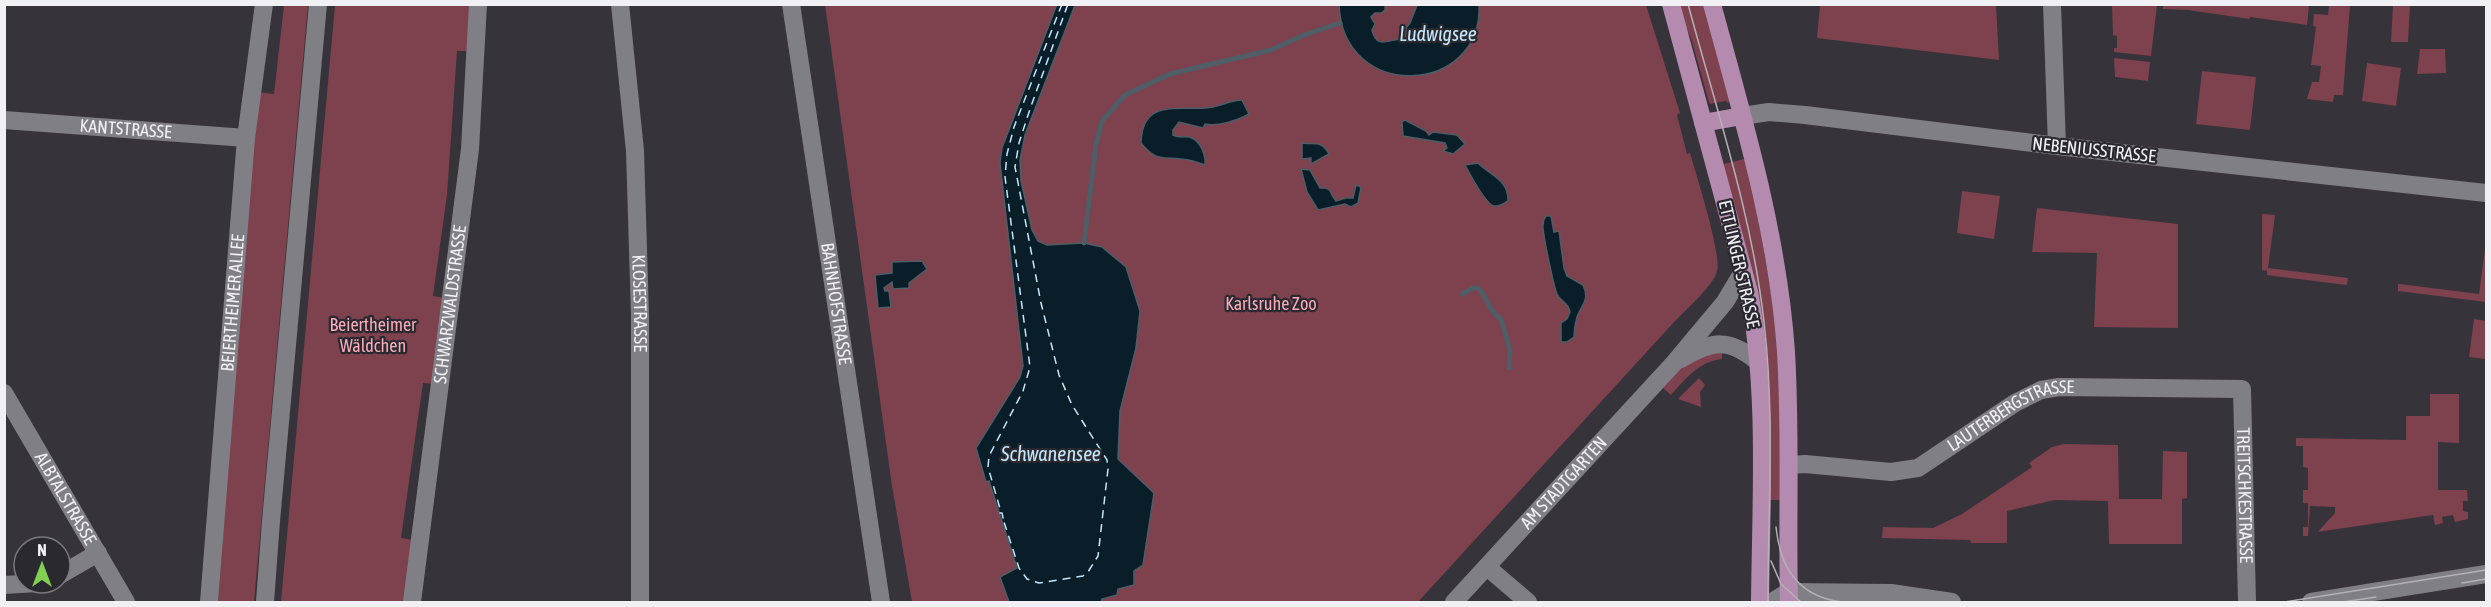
<svg xmlns="http://www.w3.org/2000/svg" width="2491" height="607" font-family="'Asap Condensed',sans-serif">
<style>
.green{fill:#7e414e}
.water{fill:#091e29;stroke:#4f5d66;stroke-width:1.5}
.lines{fill:none;stroke-linecap:round;stroke-linejoin:round}
.stream{stroke:#4f5d66;stroke-width:5}
.ferry{stroke:#c4e7fc;stroke-width:1.5;stroke-dasharray:8 6;stroke-linecap:butt}
.minor{stroke:#817f86;stroke-width:18}
.major{stroke:#b48bae;stroke-width:18}
.tram{stroke:#b3b1b6;stroke-width:1.5}
.labels{text-anchor:middle;stroke-width:4.5;stroke-linejoin:round;paint-order:stroke}
.street-label{font-size:18px;fill:#f1f0f4;stroke:#2b2930}
.park-label{font-size:18px;fill:#f9abb9;stroke:#2b2930}
.water-label{font-size:20px;font-style:italic;fill:#c4e7fc;stroke:#2b2930}
</style>
<rect width="100%" height="100%" fill="#36333a"/>
<g class="green">
<polygon points="284,5 308,5 254,602 218,602 257,92 274,94"/>
<polygon points="335,5 471,5 469,51 457,51 447,195 433,296 445,298 435,384 423,383 401,538 413,540 404,602 281,602"/>
<path d="M825 5H1646L1680 113 1677 115 1687 154 1690 153C1696 174 1722 255 1717 271 1713 286 1687 309 1675 321L1418 602H912L892 486Z"/>
<polygon points="1676,5 1708,5 1731,97 1728,103 1726,101 1710,104 1709,102 1691,38"/>
<polygon points="1820,5 1996,5 1999,60 1817,38"/>
<polygon points="2112,5 2157,5 2151,56 2114,52 2114,48 2117,48 2117,36 2113,35"/>
<polygon points="2163,5 2163,4 2309,5 2307,25 2250,17 2250,19 2188,10 2163,9"/>
<polygon points="2329,5 2350,5 2343,95 2334,95 2333,102 2307,99 2312,82 2319,82 2321,66 2311,65 2316,27 2313,26 2314,14 2328,15"/>
<polygon points="2393,6 2410,6 2408,42 2391,42"/>
<polygon points="2420,49 2445,49 2446,73 2417,74"/>
<polygon points="2114,58 2150,62 2148,81 2115,77"/>
<polygon points="2367,63 2401,68 2396,106 2362,101"/>
<polygon points="2202,71 2256,77 2250,130 2196,124"/>
<polygon points="1748,158 1778,333 1781,500 1765,500 1765,444 1720,165"/>
<polygon points="1962,191 2000,196 1994,239 1957,233"/>
<polygon points="2037,208 2178,224 2178,328 2094,327 2097,253 2032,252"/>
<polygon points="2262,214 2275,215 2268,268 2348,278 2347,285 2267,275 2267,271 2262,270"/>
<polygon points="2486,241 2486,302 2398,291 2398,284 2400,284 2479,294"/>
<polygon points="2474,319 2486,321 2485,359 2469,357"/>
<path d="M1722 351V359C1700 361 1685 379 1671 395L1663 388 1686 362Z"/>
<polygon points="1699,378 1705,385 1700,392 1701,407 1678,399"/>
<polygon points="2430,394 2459,394 2459,443 2438,442 2438,490 2467,490 2468,501 2463,501 2463,511 2468,512 2468,519 2455,522 2453,515 2442,517 2443,523 2435,525 2433,515 2317,532 2314,536 2335,513 2335,507 2310,506 2308,536 2303,536 2303,527 2308,527 2308,503 2303,503 2303,490 2308,490 2308,468 2303,467 2303,446 2296,446 2296,438 2406,440 2406,416 2430,416"/>
<polygon points="2064,444 2118,445 2119,499 2162,499 2163,451 2187,452 2187,498 2182,499 2182,544 2109,544 2108,501 2055,500 2007,511 2007,543 1971,543 1970,540 1882,538 1883,527 1933,528 1962,514 2032,467 2029,463 2052,447"/>
</g>
<g class="water">
<polygon points="1057,4 1075,5 1025,135 1020,160 1021,181 1032,230 1038,241 1047,245 1084,243 1102,247 1126,267 1140,311 1136,348 1120,411 1118,459 1154,493 1143,565 1134,571 1134,585 1118,589 1117,595 1102,599 1101,602 1009,602 1000,577 1017,568 989,481 986,482 976,448 1020,377 1023,366 1000,163 1002,148"/>
<path d="M1339 4 1385 5V10L1381 13H1375L1371 17 1375 24 1372 30C1377 51 1390 38 1403 39L1408 34 1406 28 1410 23 1417 5H1479C1483 96 1342 103 1339 4Z"/>
<path d="M1242 100 1249 114C1239 120 1217 127 1205 124L1203 128 1179 122 1173 130V135C1180 139 1186 135 1192 138 1201 142 1206 156 1205 165 1197 162 1189 159 1181 159 1160 157 1156 161 1141 143 1142 100 1175 110 1205 108 1218 108 1229 100 1242 100Z"/>
<polygon points="1405,120 1426,131 1429,135 1433,132 1457,135 1465,144 1453,154 1443,151 1447,148 1445,143 1403,136 1402,122"/>
<path d="M1302 143C1315 145 1322 140 1329 154L1311 164V158L1302 159Z"/>
<path d="M1478 163C1491 176 1509 180 1508 201 1504 203 1499 207 1494 206 1485 204 1470 174 1465 165Z"/>
<path d="M1301 169 1310 170 1320 188C1333 187 1329 193 1336 201L1346 198H1353L1356 185 1361 187 1358 203 1351 207 1345 204 1318 210 1307 192Z"/>
<path d="M1546 216H1551L1554 232 1559 231 1564 268 1567 276 1583 285C1590 300 1582 304 1577 317 1575 324 1574 330 1574 337L1567 342H1561V323L1567 319 1570 312C1568 301 1561 303 1557 294 1554 288 1542 231 1543 225 1543 220 1544 219 1546 216Z"/>
<polygon points="922,261 927,269 909,283 909,288 893,289 892,282 884,288 885,291 889,291 891,307 878,308 875,275 892,273 892,262"/>
</g>
<g class="lines">
<g class="stream">
<polyline points="1084,243 1096,144 1102,121 1125,95 1170,74 1271,50 1304,35 1340,23"/>
<path d="M1462 294 1473 288H1478C1488 298 1489 312 1501 319L1510 350 1509 368"/>
</g>
<polyline class="ferry" points="1062,4 1014,127 1007,154 1005,177 1030,367 1023,391 989,456 988,467 1001,512 1000,513 1002,513 1004,522 1003,522 1004,522 1019,568 1027,579 1039,583 1083,576 1088,572 1098,556 1108,469 1107,460 1072,405 1059,375 1041,303 1015,167 1019,143 1030,109 1068,4"/>
<g class="minor">
<path id="s1" d="M620 4 635 151 640 315V602"/>
<path id="s2" d="M791 4 881 602"/>
<polyline points="2052,4 2057,146"/>
<polyline points="1742,116 1769,112 1805,115 2057,146 2486,193"/>
<path id="s3" d="M4 120 246 138"/>
<path d="M1681 359C1713 340 1729 338 1758 362"/>
<path id="s4" d="M4 393 126 602"/>
<path id="s5" d="M1790 465 1805 464 1891 472 1918 468 2015 403 2041 390 2059 387 2242 389 2247 602"/>
<polyline points="1487,567 1528,602"/>
<polyline points="60,575 98,553"/>
<polyline points="4,585 37,583"/>
<path id="s6" d="M209 602 246 138 264 4"/>
<polyline points="265,602 271,521 318,4"/>
<path id="s7" d="M412 602 470 149 478 4"/>
<path id="s8" d="M1454 602 1674 363 1725 302 1743 272"/>
<polyline points="1772,602 1788,592 1891,593 1952,602"/>
<polyline points="2311,602 2486,574"/>
</g>
<g class="major">
<path d="M1671 4 1749 292C1768 394 1761 499 1760 602"/>
<path d="M1712 4C1743 118 1778 234 1786 352 1791 435 1787 519 1789 602"/>
<polyline points="1703,123 1742,116"/>
</g>
<g class="tram">
<path d="M1688 4C1716 109 1752 214 1764 322 1775 415 1768 509 1768 602"/>
<path d="M1776 527C1780 568 1799 597 1842 602"/>
<polyline points="1771,561 1781,584 1801,602"/>
<polyline points="2462,583 2486,579"/>
<polyline points="2285,602 2486,570"/>
<polyline points="2343,602 2376,597"/>
</g>
</g>
<g class="labels">
<g class="street-label">
<text dy="6" stroke="none"><textPath href="#s3" startOffset="122">KANTSTRASSE</textPath></text>
<text transform="translate(2094 150) rotate(6)" y="6">NEBENIUSSTRASSE</text>
<text transform="translate(1739 264) rotate(77)" y="6">ETTLINGER STRASSE</text>
<text dy="6" stroke="none"><textPath href="#s6" startOffset="300">BEIERTHEIMER ALLEE</textPath></text>
<text dy="6" stroke="none"><textPath href="#s1" startOffset="300">KLOSESTRASSE</textPath></text>
<text dy="6" stroke="none"><textPath href="#s7" startOffset="300">SCHWARZWALDSTRASSE</textPath></text>
<text dy="6" stroke="none"><textPath href="#s2" startOffset="303">BAHNHOFSTRASSE</textPath></text>
<text dy="6" stroke="none"><textPath href="#s5" startOffset="237">LAUTERBERGSTRASSE</textPath></text>
<text dy="6" stroke="none"><textPath href="#s8" startOffset="162">AM STADTGARTEN</textPath></text>
<text dy="6" stroke="none"><textPath href="#s5" startOffset="582">TREITSCHKESTRASSE</textPath></text>
<text dy="6" stroke="none"><textPath href="#s4" startOffset="122">ALBTALSTRASSE</textPath></text>
</g>
<g class="park-label">
<text x="1271" y="310">Karlsruhe Zoo</text>
<text x="373" y="331">Beiertheimer<tspan x="373" dy="21">Wäldchen</tspan></text>
</g>
<g class="water-label">
<text x="1438" y="41">Ludwigsee</text>
<text x="1051" y="461">Schwanensee</text>
</g>
</g>
<rect width="2491" height="607" fill="none" stroke="#f1f0f4" stroke-width="12"/>
<g transform="translate(42 565)"><circle r="28" fill="#2b2930" stroke="#7a797e" stroke-width="1.5"/>
<path d="M0-4.5L10 22L0 15L-10 22Z" fill="#81d050"/>
<text y="-9" font-size="16" font-weight="bold" text-anchor="middle" fill="#f1f0f4">N</text>
</g>
</svg>
